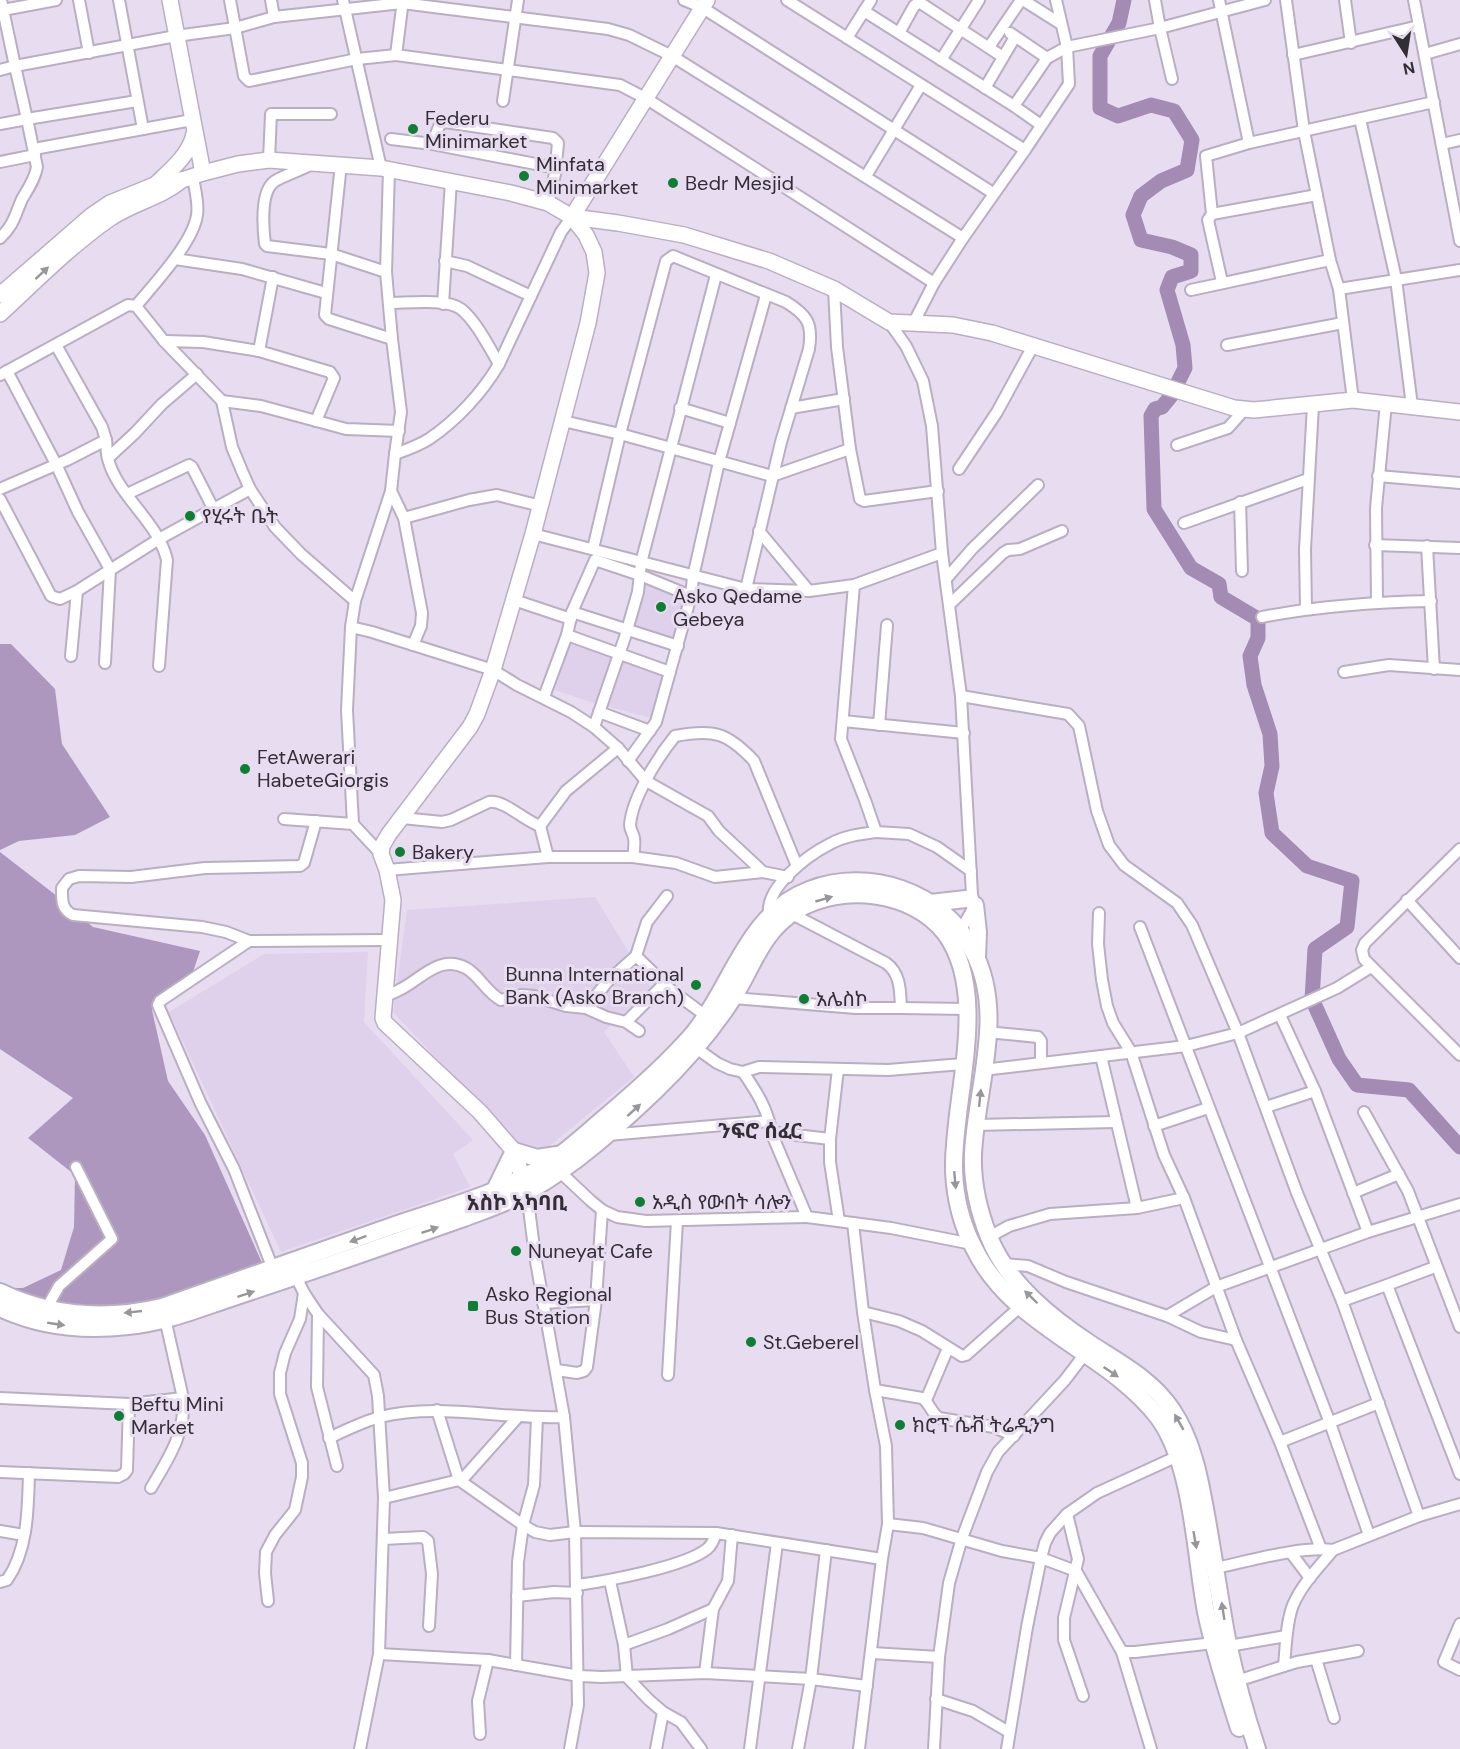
<svg xmlns="http://www.w3.org/2000/svg" width="1460" height="1749" font-family="'DM Sans','Noto Sans Ethiopic',sans-serif">
<style>
.built{fill:#dfd0eb}
.forest{fill:#ae97bf}
.lines{fill:none;stroke-linecap:round;stroke-linejoin:round}
.river{stroke:#a38bb3;stroke-width:15}
.street-casing{stroke:#b9aec2;stroke-width:14}
.secondary-casing{stroke:#b9aec2;stroke-width:18}
.primary-casing{stroke:#b9aec2;stroke-width:20}
.street{stroke:#fff;stroke-width:10}
.secondary{stroke:#fff;stroke-width:15}
.primary{stroke:#fff;stroke-width:16}
.oneway{fill:#99969a}
.poi-dot{fill:#0e7e35;stroke:#e8dcf1;stroke-width:2}
.labels{text-anchor:middle;stroke-width:6;stroke-linejoin:round;paint-order:stroke}
.poi-label{font-size:20px;fill:#332e36;stroke:#e8dcf1;text-anchor:start}
.neighbourhood-label{font-size:21px;font-weight:bold;fill:#332e36;stroke:#e8dcf1}
</style>
<rect width="100%" height="100%" fill="#e8dcf1"/>
<g class="built">
<polygon points="646,576 690,589 677,639 633,625"/>
<polygon points="570,644 612,658 599,705 555,690"/>
<polygon points="620,661 664,676 651,718 606,706"/>
<polygon points="595,897 650,987 604,1032 634,1077 532,1160 393,1012 407,910"/>
<polygon points="368,952 364,1022 473,1140 453,1154 470,1187 281,1252 169,1012 264,954"/>
</g>
<g class="forest">
<polygon points="0,644 11,644 55,689 62,744 110,817 75,835 19,841 0,850"/>
<polygon points="0,852 53,893 93,927 200,951 193,972 152,1010 168,1081 205,1135 263,1265 146,1305 93,1313 0,1288 23,1288 61,1270 74,1227 75,1175 28,1138 73,1098 0,1049"/>
</g>
<g class="lines">
<polyline class="river" points="1124,0 1119,23 1100,56 1100,108 1118,116 1151,105 1174,111 1192,140 1187,170 1161,181 1141,196 1133,215 1141,240 1172,247 1191,255 1191,271 1172,277 1167,290 1183,345 1185,368 1171,396 1162,407 1155,409 1151,416 1154,509 1191,568 1219,584 1221,597 1258,619 1258,638 1250,656 1254,685 1270,734 1272,766 1266,793 1272,833 1307,866 1352,881 1347,927 1315,949 1312,999 1339,1059 1357,1085 1409,1090 1460,1147"/>
<g class="street-casing">
<g id="street">
<polyline points="1,0 15,66 176,36 235,28 274,17 402,3 608,29 629,35 672,56 963,238"/>
<polyline points="79,0 89,53"/>
<polyline points="119,0 143,129"/>
<polyline points="230,0 244,76 249,81 357,59 396,55 620,85 647,99 934,283"/>
<polyline points="271,0 274,17"/>
<polyline points="343,0 381,168"/>
<polyline points="684,0 703,8 993,193"/>
<polyline points="787,0 1025,150"/>
<polyline points="1023,0 1061,24"/>
<polyline points="1155,0 1160,28 1265,0"/>
<polyline points="1219,0 1249,143"/>
<polyline points="1286,0 1304,131 1330,260 1339,289 1353,400"/>
<polyline points="1345,0 1351,43"/>
<polyline points="1414,0 1460,241"/>
<polyline points="3,10 56,0"/>
<polyline points="864,11 1014,106 1041,125"/>
<polyline points="899,33 914,6 919,2 1003,57"/>
<polyline points="1010,33 1047,58"/>
<polyline points="847,38 871,0"/>
<polyline points="989,47 1021,0"/>
<polyline points="1425,54 1460,44"/>
<polyline points="396,55 403,0"/>
<polyline points="1293,55 1419,26"/>
<polyline points="941,60 979,0"/>
<polyline points="0,70 15,66 27,119 137,101"/>
<polyline points="985,88 1015,37"/>
<polyline points="503,101 518,0"/>
<polyline points="1014,106 1047,58 1067,47 1160,28 1172,79"/>
<polyline points="1360,119 1396,279 1412,406"/>
<path d="M0 124 27 119 37 167C35 179 28 189 22 199 15 215 14 225 0 238"/>
<polyline points="391,139 432,144 556,168"/>
<polyline points="432,144 440,124 445,122 553,138 558,143 555,174 548,203"/>
<polyline points="1442,144 1460,140"/>
<polyline points="34,149 192,120"/>
<polyline points="269,160 271,114 331,114"/>
<polyline points="0,162 35,155"/>
<path d="M314 163C302 170 287 174 275 181 260 191 263 227 265 244L267 246 331 254 386 272"/>
<polyline points="341,164 325,315 329,319 392,339"/>
<polyline points="389,169 386,272 392,339 401,412 395,454"/>
<polyline points="866,176 921,85"/>
<polyline points="1212,214 1206,156 1249,143 1434,102"/>
<polyline points="175,259 242,269 326,293"/>
<polyline points="445,261 467,266 531,296"/>
<polyline points="1222,282 1208,220 1212,214 1317,195"/>
<polyline points="834,289 837,347 850,449 860,499 864,501 938,491"/>
<polyline points="1339,289 1460,270"/>
<polyline points="1191,290 1330,260"/>
<path d="M390 303C407 303 447 298 461 309 476 321 489 347 499 364"/>
<polyline points="443,304 451,181"/>
<path d="M136 306C154 284 193 243 197 215 199 204 195 189 193 178"/>
<polyline points="889,322 906,346 923,381 932,426 942,553 961,696 972,895 975,905 958,935"/>
<polyline points="914,322 934,283 963,238 1025,150 1069,84 1067,47 1056,0"/>
<polyline points="164,341 203,342 259,351 330,372 334,378 316,421"/>
<polyline points="56,345 102,427 106,440"/>
<polyline points="1227,345 1343,323"/>
<polyline points="259,351 273,277"/>
<polyline points="7,371 56,464 78,512 110,569 105,663"/>
<path d="M0 375 128 305 136 306 164 341 222 401 232 447 242 471 250 489 275 527 301 554 355 601 391 491 395 454C406 450 418 446 429 439 456 421 483 392 499 364L561 232 572 217"/>
<polyline points="222,401 261,406 346,429 399,431"/>
<polyline points="680,408 730,423"/>
<polyline points="791,408 844,399"/>
<polyline points="563,421 620,434 772,476 850,449"/>
<polyline points="1177,445 1228,428 1244,410"/>
<polyline points="108,458 135,433 162,404 197,374"/>
<polyline points="959,469 997,412 1033,346"/>
<polyline points="1378,476 1460,483"/>
<path d="M0 489 67 460 106 440C107 446 106 453 108 459 118 497 158 521 167 560L159 666"/>
<polyline points="391,491 404,518 422,613 421,626 413,645"/>
<polyline points="127,494 189,465 192,467 214,510"/>
<polyline points="0,499 51,596 60,599 77,591 159,539 250,489"/>
<polyline points="1240,502 1242,571"/>
<polyline points="404,518 469,500 497,495 541,506"/>
<polyline points="1184,523 1308,479"/>
<polyline points="759,531 809,591"/>
<polyline points="533,534 746,589 809,591 854,585 942,553"/>
<polyline points="1375,545 1460,548"/>
<polyline points="1427,546 1434,669"/>
<path d="M593 549 620 434 666 261 673 256 786 302C807 315 813 323 809 349L781 442 746 589"/>
<polyline points="946,579 972,549 1038,485"/>
<polyline points="514,600 571,619"/>
<polyline points="355,601 351,627 372,632 493,670 517,685 571,712 594,727 618,748 646,781 708,816 719,831 763,872 788,877"/>
<polyline points="1377,602 1376,508 1386,403"/>
<polyline points="949,605 1003,553 1008,550 1020,549 1062,531"/>
<polyline points="1306,609 1305,549 1313,405"/>
<polyline points="572,612 678,646"/>
<path d="M1262 617C1319 606 1374 602 1431 601"/>
<polyline points="351,627 347,710 353,824"/>
<polyline points="567,635 670,672"/>
<polyline points="71,656 77,591"/>
<polyline points="1344,672 1389,665 1460,670"/>
<polyline points="961,696 1068,714 1079,726 1097,811 1109,845 1124,865 1177,903 1192,925 1238,1033 1297,1193 1342,1301 1419,1516"/>
<polyline points="544,697 567,635 572,612 595,560 640,575 691,596"/>
<polyline points="599,712 650,731"/>
<polyline points="843,721 964,733"/>
<polyline points="879,725 887,625"/>
<polyline points="594,727 625,637 638,592 641,563 716,275"/>
<polyline points="628,761 656,722 691,596 693,577 719,462 766,295"/>
<path d="M402 818 442 822 451 820 489 802C505 800 523 820 540 826"/>
<polyline points="284,819 353,824 381,854"/>
<path d="M316 821 304 863 300 866 205 868 131 877 79 876 69 879 62 888C62 900 61 909 73 915L202 927 226 932 249 941 390 940"/>
<polyline points="876,832 909,834 937,847 971,871"/>
<polyline points="1460,849 1365,943 1362,950 1364,959 1460,1055"/>
<polyline points="548,857 540,826 566,791 618,748"/>
<path d="M633 857C634 851 635 844 634 838 633 833 630 830 630 825 632 798 658 757 675 736 713 729 727 732 754 761L797 866"/>
<polyline points="387,870 548,857 633,857 676,863 715,877 763,872"/>
<polyline points="667,896 647,922 636,956 671,990 706,1016"/>
<polyline points="1407,900 1460,958"/>
<polyline points="1099,913 1098,944 1102,980 1107,1006 1113,1023 1131,1052 1164,1155 1184,1198 1236,1340 1280,1442 1321,1549"/>
<path d="M769 915C765 887 808 855 830 844 844 836 860 834 876 832L865 800 841 739 854 585"/>
<polyline points="1140,927 1330,1423 1369,1535"/>
<polyline points="249,941 160,1001 158,1005 200,1102 234,1169 273,1269"/>
<path d="M384 997C390 994 396 992 401 989 421 979 440 954 466 968 479 975 486 992 501 1000L521 995 534 996 566 1006 586 1008 606 1017 626 1022 639 1031"/>
<path d="M733 998 856 1008H901C900 991 901 974 886 963L792 914"/>
<polyline points="586,1008 608,981 636,956"/>
<polyline points="901,1008 968,1009"/>
<polyline points="1280,1015 1315,1091 1368,1232"/>
<polyline points="626,1022 664,984"/>
<polyline points="987,1032 1038,1037 1041,1041 1041,1063"/>
<polyline points="696,1048 717,1063 730,1069 743,1072 759,1067 888,1070 963,1064"/>
<polyline points="1101,1056 1137,1208"/>
<polyline points="983,1070 1186,1046 1238,1033 1337,988 1371,967"/>
<path d="M743 1072C756 1091 768 1109 771 1132L830 1139 838 1069"/>
<polyline points="1266,1107 1315,1091"/>
<polyline points="1364,1112 1408,1191 1460,1327"/>
<polyline points="977,1125 1116,1122"/>
<polyline points="1154,1126 1208,1108"/>
<polyline points="771,1132 807,1217 853,1223"/>
<polyline points="608,1135 769,1121"/>
<polyline points="830,1139 830,1162 839,1221"/>
<polyline points="559,1171 591,1201 602,1210 617,1217 646,1221 807,1217"/>
<polyline points="527,1193 535,1256 564,1417 575,1532 578,1705 570,1749"/>
<polyline points="1353,1193 1399,1174"/>
<polyline points="989,1237 1009,1226 1050,1214 1137,1208 1184,1198"/>
<polyline points="1004,1264 1028,1266 1066,1282 1167,1316 1201,1332 1236,1340"/>
<polyline points="1435,1267 1387,1285 1460,1474"/>
<polyline points="304,1293 318,1314 374,1375 378,1396 384,1498 379,1654 360,1749"/>
<polyline points="1342,1301 1387,1285"/>
<polyline points="543,1303 596,1300 602,1210"/>
<polyline points="46,1309 59,1286 112,1239 76,1167"/>
<polyline points="863,1312 899,1321 922,1331 962,1356 966,1355 1021,1306"/>
<polyline points="318,1314 317,1387 337,1466"/>
<polyline points="1167,1316 1216,1287 1368,1232 1460,1204"/>
<polyline points="557,1370 577,1373 584,1371 587,1367 596,1300"/>
<polyline points="668,1375 677,1221"/>
<path d="M875 1390 922 1398C930 1403 931 1413 939 1418L994 1427 1014 1436"/>
<polyline points="0,1398 129,1404 183,1398 164,1314"/>
<polyline points="926,1400 948,1348"/>
<polyline points="437,1410 459,1480"/>
<path d="M329 1438C346 1430 362 1422 380 1417 439 1402 504 1420 564 1417"/>
<polyline points="1280,1442 1379,1403"/>
<polyline points="0,1472 118,1477 124,1474 127,1470 129,1404"/>
<polyline points="461,1481 517,1418"/>
<path d="M151 1488C168 1459 186 1433 183 1398"/>
<polyline points="384,1498 459,1480 523,1525 535,1532 550,1535 575,1532 716,1533 882,1559"/>
<polyline points="1067,1514 1078,1559 1064,1618 1064,1640 1083,1696"/>
<polyline points="888,1524 923,1528 1002,1551 1041,1558 1076,1571 1122,1652 1135,1652 1214,1643"/>
<polyline points="0,1531 24,1535"/>
<polyline points="383,1539 423,1537 428,1541 432,1574 429,1626"/>
<path d="M1333 1550C1319 1567 1302 1584 1293 1605 1286 1623 1286 1646 1284 1666L1297 1662 1358 1651"/>
<polyline points="1291,1553 1310,1578"/>
<path d="M1216 1568C1249 1561 1300 1546 1333 1550L1419 1516 1460 1504"/>
<polyline points="610,1581 624,1645 627,1677 649,1700 663,1712 656,1749"/>
<path d="M0 1582 7 1580C28 1550 28 1509 29 1473"/>
<path d="M577 1585C607 1581 684 1567 707 1549 712 1545 714 1540 716 1533"/>
<polyline points="517,1596 554,1592 577,1593"/>
<polyline points="268,1601 265,1573 266,1552 275,1535 295,1510 302,1477 302,1463 280,1394 280,1373 285,1353 300,1319 304,1293 296,1277"/>
<polyline points="1460,1624 1444,1662 1460,1670"/>
<polyline points="624,1645 668,1629 713,1609 728,1581 732,1535"/>
<polyline points="1229,1646 1286,1636"/>
<polyline points="1122,1652 1151,1749"/>
<polyline points="872,1653 939,1657"/>
<polyline points="379,1654 488,1660 579,1676 602,1677 705,1673 811,1679 867,1686"/>
<polyline points="1316,1659 1334,1718"/>
<polyline points="516,1665 518,1562 523,1525 534,1485 537,1418"/>
<polyline points="705,1673 713,1609"/>
<polyline points="1237,1681 1284,1666"/>
<polyline points="936,1699 973,1711 1009,1732"/>
<polyline points="663,1712 681,1722 701,1749"/>
<polyline points="480,1734 478,1701 488,1660"/>
<polyline points="750,1749 777,1543"/>
<polyline points="798,1749 811,1679 826,1550"/>
<polyline points="859,1749 882,1559 888,1524 886,1446 875,1390 863,1312 853,1223 891,1228 972,1244"/>
<polyline points="934,1749 939,1657 949,1583 962,1538 987,1472 998,1452 1065,1380 1084,1355"/>
<polyline points="1007,1749 1027,1627 1041,1558 1045,1543 1050,1533 1067,1514 1097,1493 1178,1456"/>
</g>
</g>
<g class="secondary-casing">
<g id="secondary">
<polyline points="170,0 203,173"/>
<path d="M157 183C171 170 190 154 194 134"/>
<polyline points="0,295 91,216 110,203 167,180 182,180 203,173 238,164 269,160 381,168 511,193 548,203 572,217 618,223 684,235 769,261 834,289 889,322 953,325 992,333 1234,408 1254,410 1353,400 1460,412"/>
<path d="M0 314C36 281 69 247 109 219 132 203 160 198 182 180"/>
<polyline points="526,1189 514,1151 480,1112 385,1023 383,1018 393,900 387,870 381,854 382,846 389,834 470,727 477,714 493,670 533,534 588,323 597,273 594,252 586,235 572,217 707,0"/>
</g>
</g>
<g class="primary-casing">
<g id="primary">
<polyline points="930,903 966,899"/>
<polyline points="975,905 978,932 977,958"/>
<polyline points="495,1190 514,1151 537,1158 557,1155"/>
<path d="M0 1292C52 1317 106 1320 162 1307 240 1280 317 1252 395 1225 451 1206 511 1191 560 1155 575 1144 589 1131 603 1119 634 1093 666 1065 693 1034 732 987 746 914 809 890 869 867 942 891 972 949 1007 1012 976 1087 973 1154 972 1182 979 1212 989 1237 1008 1284 1051 1318 1092 1345 1122 1364 1153 1381 1172 1410 1192 1440 1199 1475 1205 1509 1213 1552 1219 1596 1227 1639 1235 1676 1245 1713 1257 1749"/>
<path d="M0 1308C40 1327 85 1331 128 1326 162 1323 193 1311 225 1300 276 1283 327 1266 378 1248 407 1238 435 1228 464 1218 485 1210 509 1202 529 1191 575 1165 617 1127 655 1091 684 1063 711 1032 733 998 754 965 761 932 797 910 841 883 913 891 945 933 991 995 952 1100 954 1171 955 1197 962 1225 974 1248 1012 1327 1107 1351 1158 1417 1193 1464 1195 1554 1206 1612 1214 1651 1227 1690 1239 1728"/>
</g>
</g>
<use href="#street" class="street"/>
<use href="#secondary" class="secondary"/>
<use href="#primary" class="primary"/>
</g>
<defs><path id="oneway-solid" d="M-6-.8H1V-3.2L6.5 0L1 3.2V.8H-6Z" transform="scale(1.5)"/></defs>
<g class="oneway">
<use href="#oneway-solid" transform="translate(42 273) rotate(-43)"/>
<use href="#oneway-solid" transform="translate(824 899) rotate(-16)"/>
<use href="#oneway-solid" transform="translate(980 1098) rotate(-84)"/>
<use href="#oneway-solid" transform="translate(634 1110) rotate(-42)"/>
<use href="#oneway-solid" transform="translate(955 1180) rotate(85)"/>
<use href="#oneway-solid" transform="translate(430 1230) rotate(-19)"/>
<use href="#oneway-solid" transform="translate(358 1239) rotate(160)"/>
<use href="#oneway-solid" transform="translate(246 1294) rotate(-18)"/>
<use href="#oneway-solid" transform="translate(1031 1297) rotate(-136)"/>
<use href="#oneway-solid" transform="translate(133 1312) rotate(174)"/>
<use href="#oneway-solid" transform="translate(56 1324) rotate(9)"/>
<use href="#oneway-solid" transform="translate(1111 1372) rotate(34)"/>
<use href="#oneway-solid" transform="translate(1179 1422) rotate(-120)"/>
<use href="#oneway-solid" transform="translate(1195 1540) rotate(80)"/>
<use href="#oneway-solid" transform="translate(1223 1611) rotate(-99)"/>
</g>
<g class="poi-dot">
<circle cx="413" cy="129" r="6"/>
<circle cx="524" cy="176" r="6"/>
<circle cx="673" cy="183" r="6"/>
<circle cx="190" cy="516" r="6"/>
<circle cx="661" cy="607" r="6"/>
<circle cx="245" cy="769" r="6"/>
<circle cx="400" cy="852" r="6"/>
<circle cx="696" cy="985" r="6"/>
<circle cx="804" cy="999" r="6"/>
<circle cx="640" cy="1202" r="6"/>
<circle cx="516" cy="1251" r="6"/>
<rect x="467" y="1300" width="12" height="12" rx="3"/>
<circle cx="751" cy="1342" r="6"/>
<circle cx="119" cy="1416" r="6"/>
<circle cx="900" cy="1425" r="6"/>
</g>
<g class="labels">
<g class="poi-label">
<text x="425" y="125">Federu<tspan x="425" dy="23">Minimarket</tspan></text>
<text x="536" y="171">Minfata<tspan x="536" dy="23">Minimarket</tspan></text>
<text x="685" y="190">Bedr Mesjid</text>
<text x="202" y="523">የሂሩት ቤት</text>
<text x="673" y="603">Asko Qedame<tspan x="673" dy="23">Gebeya</tspan></text>
<text x="257" y="764">FetAwerari<tspan x="257" dy="23">HabeteGiorgis</tspan></text>
<text x="412" y="859">Bakery</text>
<text x="684" y="981" text-anchor="end">Bunna International<tspan x="684" dy="23">Bank (Asko Branch)</tspan></text>
<text x="816" y="1006">አሌስኮ</text>
<text x="652" y="1209">አዲስ የውበት ሳሎን</text>
<text x="528" y="1258">Nuneyat Cafe</text>
<text x="485" y="1301">Asko Regional<tspan x="485" dy="23">Bus Station</tspan></text>
<text x="763" y="1349">St.Geberel</text>
<text x="131" y="1411">Beftu Mini<tspan x="131" dy="23">Market</tspan></text>
<text x="912" y="1432">ክሮፕ ሴቭ ትሬዲንግ</text>
</g>
<g class="neighbourhood-label">
<text x="760" y="1138">ንፍሮ ሰፈር</text>
<text x="517" y="1210">አስኮ አካባቢ</text>
</g>
</g>
<g transform="translate(1406 54) rotate(168)" stroke="#e8dcf1" stroke-width="4.5" paint-order="stroke">
<path d="M0-4.5L10 22L0 15L-10 22Z" fill="#332e36"/>
<text y="-9" font-size="16" font-weight="bold" text-anchor="middle" fill="#332e36">N</text>
</g>
</svg>
